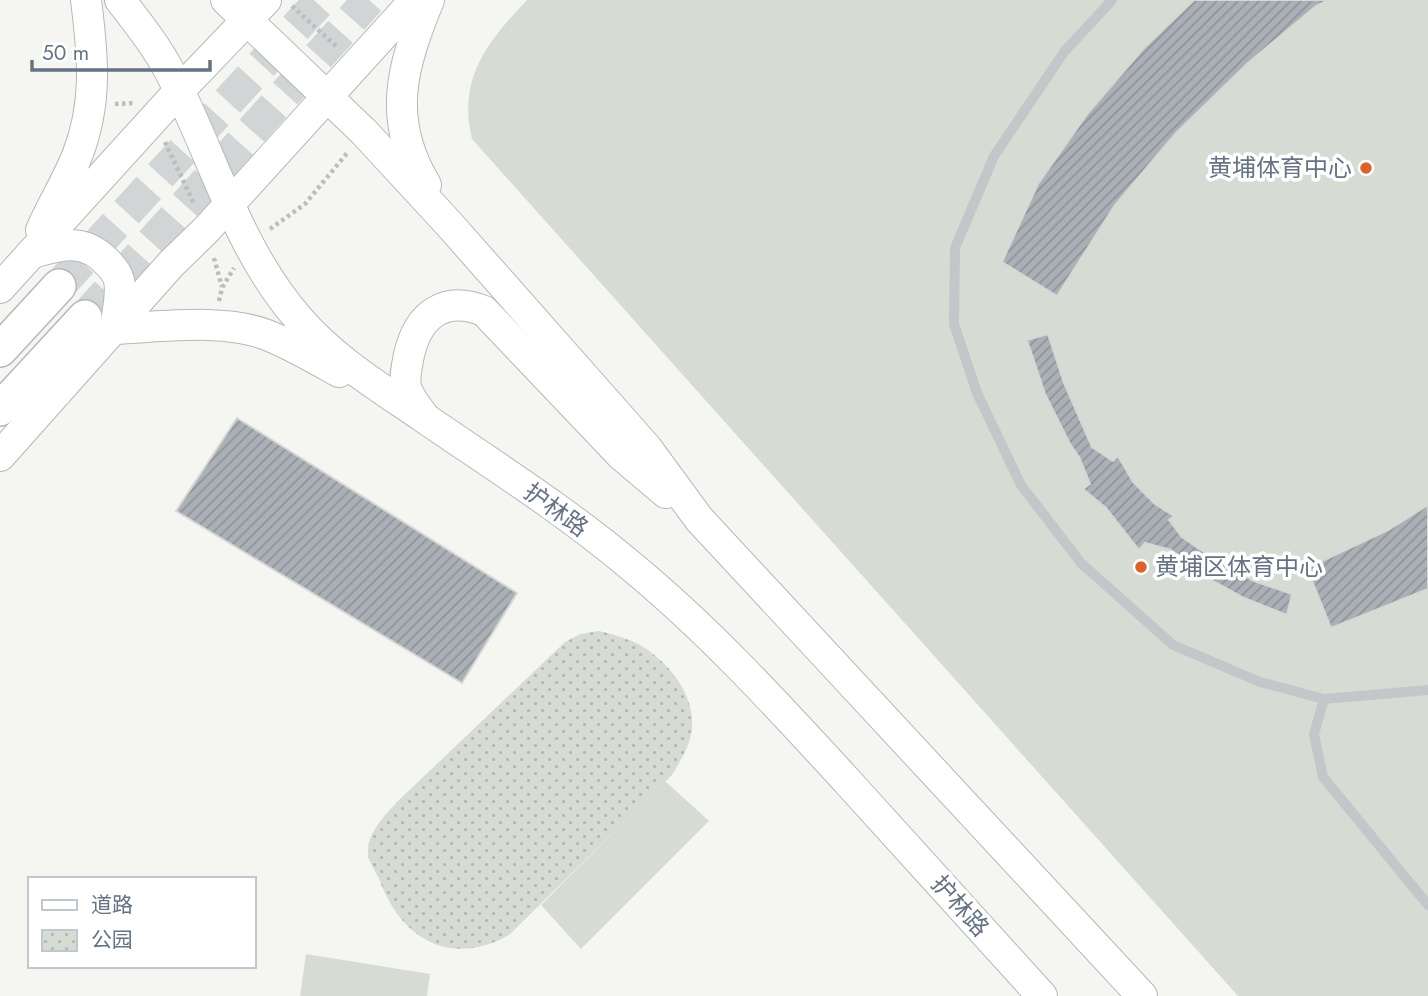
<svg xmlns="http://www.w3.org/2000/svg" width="1428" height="996" font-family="Jost,'Noto Sans SC',sans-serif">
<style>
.green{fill:#d6dcd3}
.park{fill:url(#park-dots)}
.building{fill:url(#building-hatch);stroke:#d7d7d5;stroke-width:2}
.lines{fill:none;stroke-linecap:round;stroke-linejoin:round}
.primary-tunnel{stroke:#d1d5d6;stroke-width:33;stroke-dasharray:33 17;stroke-linecap:butt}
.secondary-casing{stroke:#b4b8bc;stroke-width:32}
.primary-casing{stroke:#b4b8bc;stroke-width:36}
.path{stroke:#bbbdbf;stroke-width:4.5;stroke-dasharray:3.5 3.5;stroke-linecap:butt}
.lane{stroke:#c4c6ca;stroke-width:10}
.secondary{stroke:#fff;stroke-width:30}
.primary{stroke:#fff;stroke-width:33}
.poi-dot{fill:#da632d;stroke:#fff;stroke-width:2.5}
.labels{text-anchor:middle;stroke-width:7;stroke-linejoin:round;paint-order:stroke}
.poi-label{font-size:24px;fill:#667382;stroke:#fff;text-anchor:end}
.street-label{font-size:24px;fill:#667382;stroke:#fff}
</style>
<defs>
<pattern id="park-dots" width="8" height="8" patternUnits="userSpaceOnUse" patternTransform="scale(1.75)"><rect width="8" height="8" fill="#d6dcd3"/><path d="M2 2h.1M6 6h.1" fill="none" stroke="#b1b7b1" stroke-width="1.8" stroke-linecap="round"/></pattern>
<pattern id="building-hatch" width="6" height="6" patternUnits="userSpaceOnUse" patternTransform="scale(1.75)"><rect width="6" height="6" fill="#aab0b6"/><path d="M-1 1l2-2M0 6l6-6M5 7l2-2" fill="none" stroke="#8e9499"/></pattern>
</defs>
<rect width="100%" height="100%" fill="#f5f6f2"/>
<g class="green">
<path d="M527 0H1428V996H1238L472 139C457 78 488 41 527 0Z"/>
<polygon points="665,781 709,821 581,949 541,905"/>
<polygon points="306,954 430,974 427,996 300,996"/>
</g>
<path class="park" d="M599 631C615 635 631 639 645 648 673 667 698 700 691 735 688 749 679 763 672 775L509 935C450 968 401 939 379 879 376 872 369 862 368 855 366 833 386 814 399 800L565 642 580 634Z"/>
<g class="building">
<polygon points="1194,0 1328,0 1316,6 1248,63 1176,133 1115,205 1057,296 1002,262 1038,184 1088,113 1144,48"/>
<polygon points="1048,334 1064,383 1092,447 1113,461 1118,456 1133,482 1155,504 1174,516 1169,520 1182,537 1214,559 1254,581 1292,594 1287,615 1244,598 1208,578 1171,550 1145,543 1139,550 1106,508 1083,489 1090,484 1079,457 1070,444 1045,394 1027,340"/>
<polygon points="237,418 517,593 462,683 176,511"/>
<polygon points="1428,505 1428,589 1331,628 1307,568 1388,530"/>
</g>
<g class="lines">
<g class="primary-tunnel">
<polyline points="59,286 321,0"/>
<polyline points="85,317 369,0"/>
</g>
<g class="secondary-casing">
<g id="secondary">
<path d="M120 0C138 23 157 47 171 74 213 155 237 248 298 318 333 359 379 387 423 417 493 465 566 511 631 566 710 631 778 706 847 781 912 853 977 924 1042 996"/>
<polyline points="226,0 364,132 449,224 647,448 699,519 1142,996"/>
<path d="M426 185C386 119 402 66 429 0"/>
<path d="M41 230C52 205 67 181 77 156 98 103 93 55 86 0"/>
<path d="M32 253C61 245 83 237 107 262 112 267 117 273 119 280 122 295 117 313 115 329"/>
<polyline points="0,288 179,91 266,0"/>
<path d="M115 329C162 327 223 318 267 335 292 345 316 359 339 372"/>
<path d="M423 415C416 406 409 397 406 387 404 377 407 365 409 355 418 315 444 295 484 311L621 455 666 493"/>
<polyline points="0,456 171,264 206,230 415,0"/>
</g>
</g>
<g class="primary-casing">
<g id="primary">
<polyline points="0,350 59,286"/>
<polyline points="0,409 85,317"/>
</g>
</g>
<g class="path">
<polyline points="292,6 337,47"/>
<polyline points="115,104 135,103"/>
<polyline points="165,142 194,204"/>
<polyline points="270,229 305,204 348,152"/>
<polyline points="214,258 222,287"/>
<polyline points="219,301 222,288 234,268"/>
</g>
<g class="lane">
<polyline points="1112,0 1064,52 994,156 955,248 954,324 977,393 1021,485 1081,563 1173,645 1260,682 1324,699 1428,690"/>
<polyline points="1324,699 1314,734 1323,777 1428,905"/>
</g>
<use href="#secondary" class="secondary"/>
<use href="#primary" class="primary"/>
</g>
<g class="poi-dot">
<circle cx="1366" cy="168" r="7"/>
<circle cx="1141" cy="567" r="7"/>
</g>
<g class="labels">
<g class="poi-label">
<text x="1352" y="176">黄埔体育中心</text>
<text x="1155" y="575" text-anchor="start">黄埔区体育中心</text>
</g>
<g class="street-label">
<text transform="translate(556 510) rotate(36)" y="8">护林路</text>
<text transform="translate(960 906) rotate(48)" y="8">护林路</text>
</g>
</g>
<rect x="28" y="877" width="228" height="91" fill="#ffffff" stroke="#c2c7cd" stroke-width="2"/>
<rect x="42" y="900" width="35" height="10" fill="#ffffff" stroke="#c2c7cd" stroke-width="2"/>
<text x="91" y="912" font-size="21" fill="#667382">道路</text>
<rect x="42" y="930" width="35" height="21" fill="url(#park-dots)" stroke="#c2c7cd" stroke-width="2"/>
<text x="91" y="947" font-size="21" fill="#667382">公园</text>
<path d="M32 60v10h178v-10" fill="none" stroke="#667382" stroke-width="3.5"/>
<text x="42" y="60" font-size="21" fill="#667382" stroke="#ffffff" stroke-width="5" paint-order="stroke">50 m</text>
</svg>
